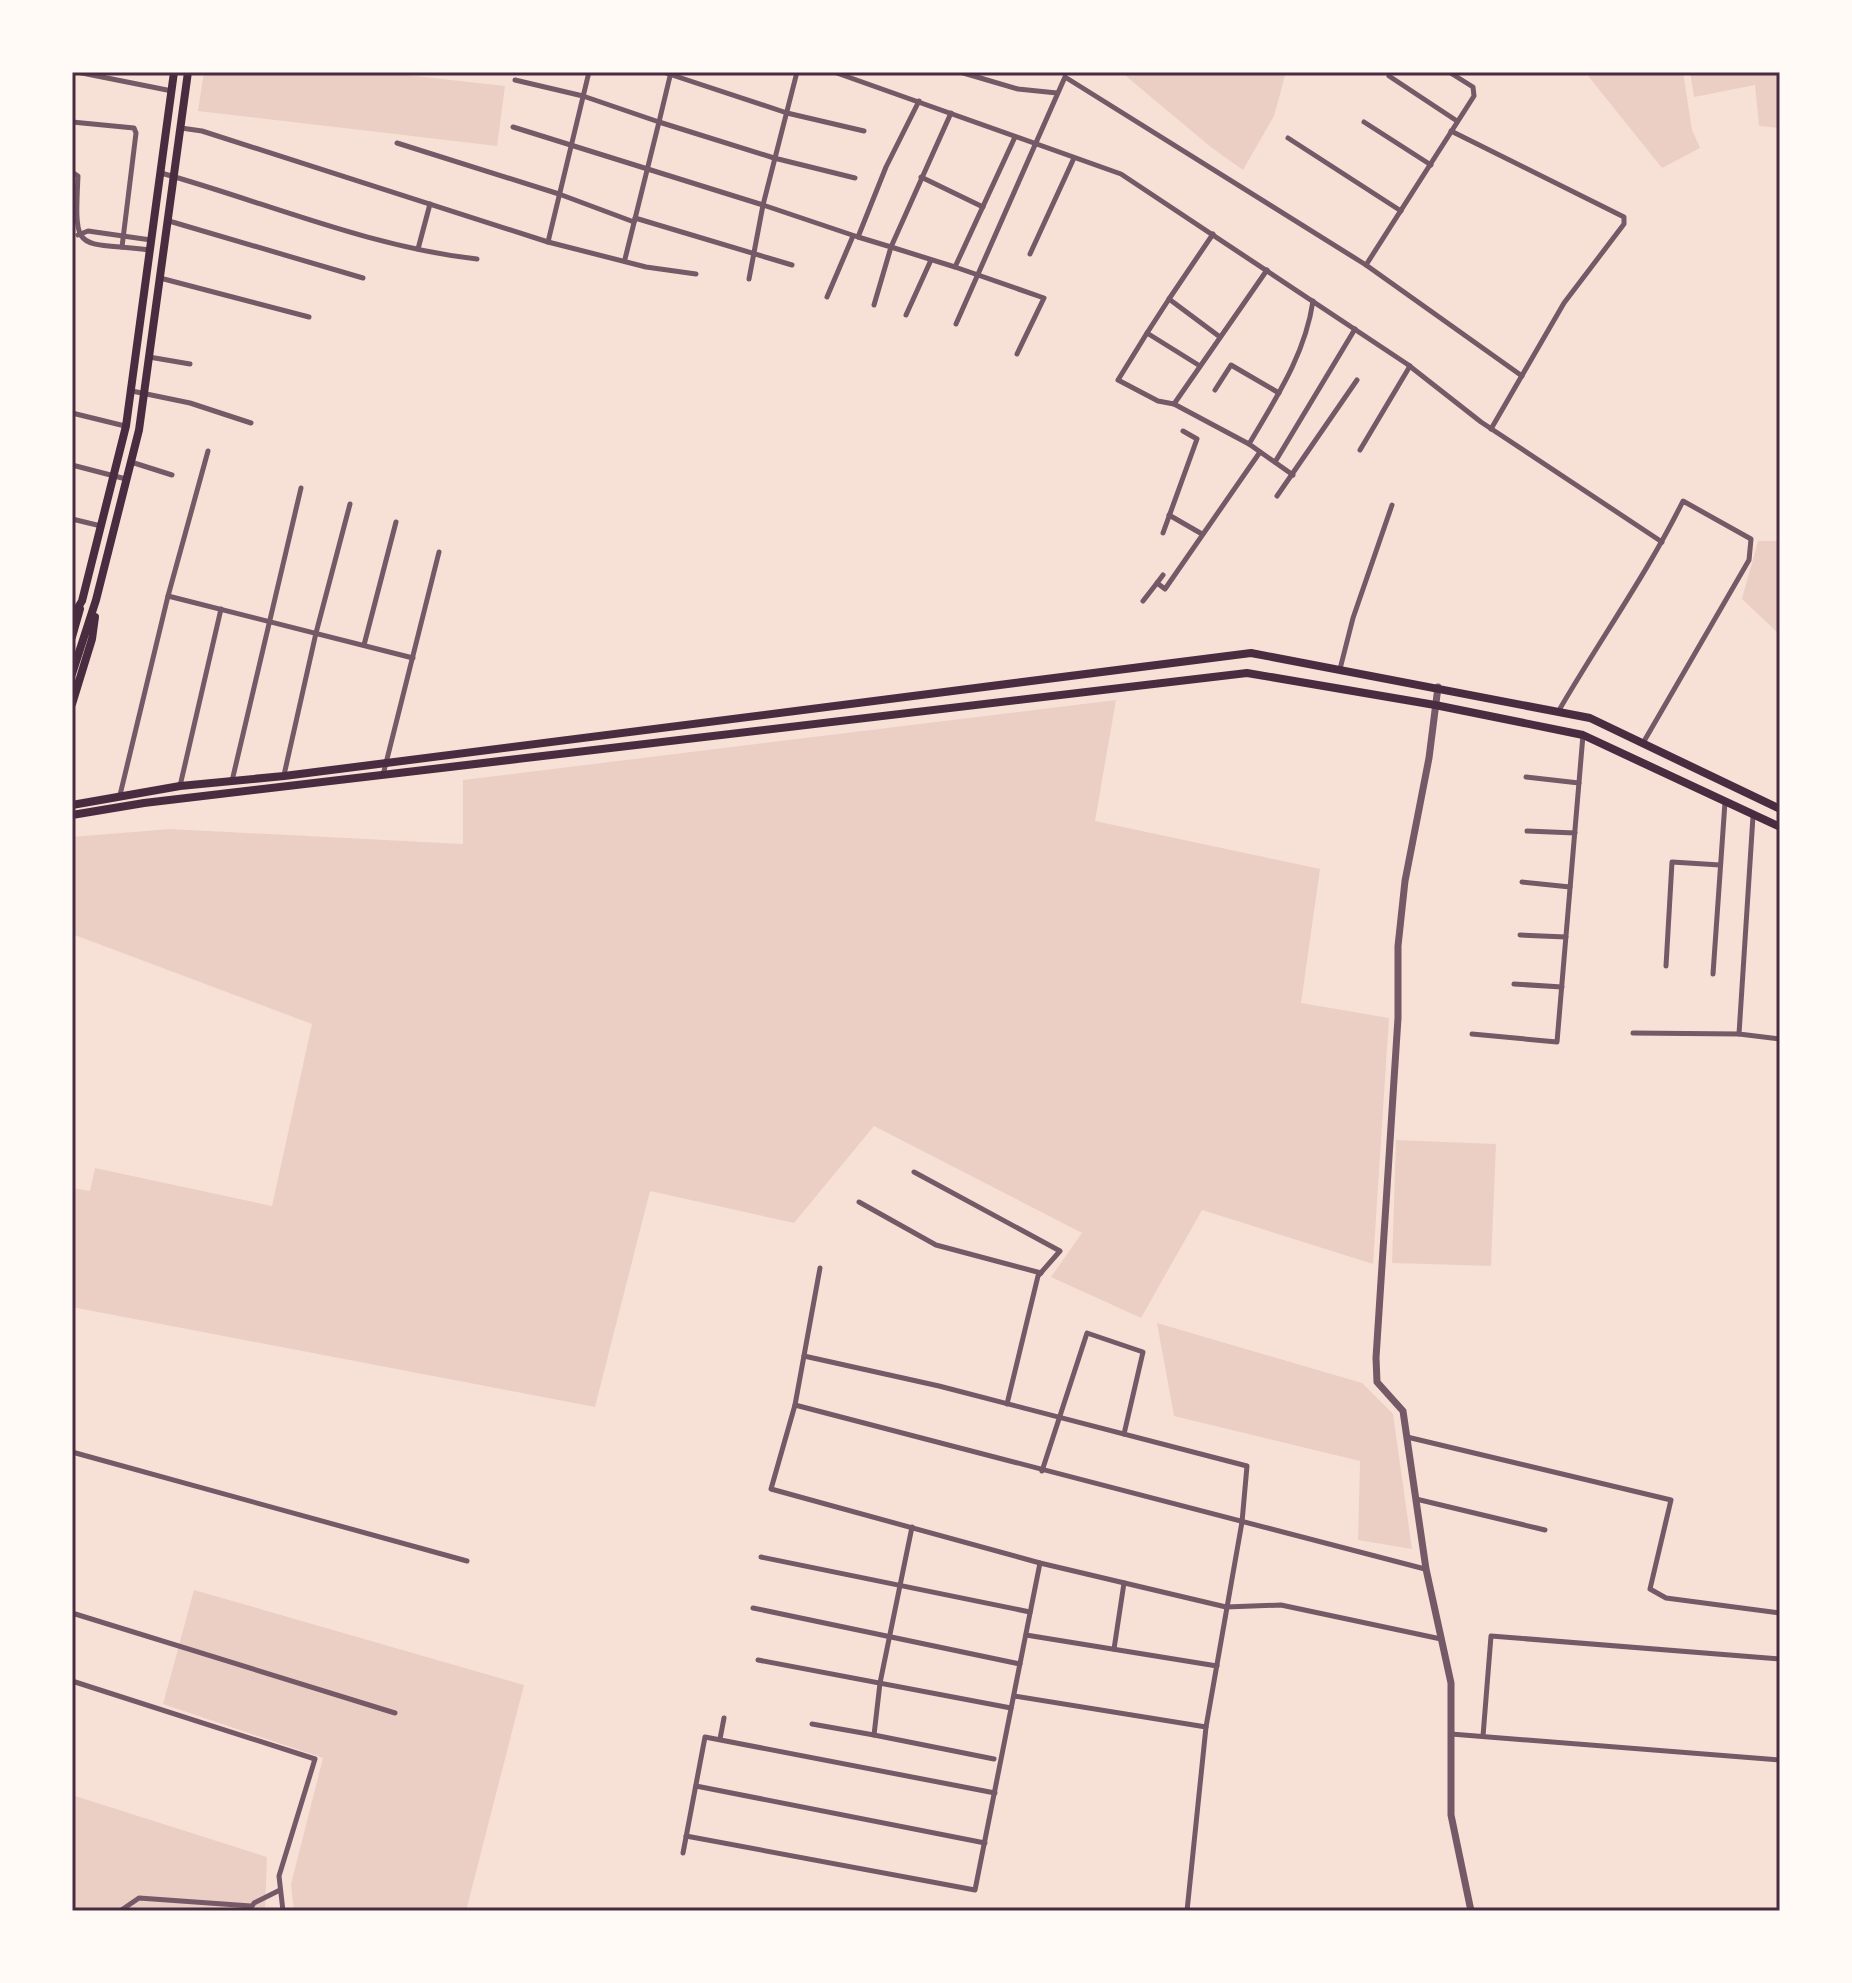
<svg xmlns="http://www.w3.org/2000/svg" width="1852" height="1983" font-family="'Archivo Narrow',sans-serif">
<style>
.green{fill:#ebcfc5}
.lines{fill:none;stroke-linecap:round;stroke-linejoin:round}
.minor{stroke:#755966;stroke-width:5}
.tertiary{stroke:#755966;stroke-width:7}
.secondary{stroke:#4a2c40;stroke-width:8}
.primary{stroke:#4a2c40;stroke-width:8}
.neatline{fill:none;stroke:#4a2c40;stroke-width:3}
</style>
<rect width="100%" height="100%" fill="#f7e1d7"/>
<g class="green">
<polygon points="204,72 379,72 505,86 497,146 198,111"/>
<polygon points="1121,72 1286,72 1274,116 1243,170 1212,148"/>
<polygon points="1585,72 1683,72 1692,130 1700,148 1662,168"/>
<polygon points="1690,72 1780,72 1780,128 1759,126 1755,85 1694,97"/>
<polygon points="1758,541 1780,541 1780,647 1778,633 1742,599"/>
<polygon points="1116,700 1095,821 1320,869 1301,1003 1389,1018 1373,1264 1202,1210 1141,1318 1051,1277 1082,1233 874,1126 794,1223 650,1191 595,1407 72,1307 72,1188 90,1191 95,1168 272,1206 312,1024 72,934 72,837 170,829 463,844 463,780"/>
<polygon points="1396,1140 1496,1144 1491,1266 1392,1263"/>
<polygon points="1157,1323 1362,1383 1393,1414 1412,1549 1358,1540 1360,1461 1174,1416"/>
<polygon points="194,1590 524,1685 466,1911 294,1911 291,1884 323,1758 163,1704"/>
<polygon points="72,1795 267,1857 265,1911 72,1911"/>
</g>
<g class="lines">
<g class="minor">
<polyline points="77,72 172,91"/>
<polyline points="663,72 787,113 864,131"/>
<polyline points="671,72 659,122 774,158 855,178"/>
<polyline points="797,72 763,205 858,237"/>
<polyline points="834,72 1121,174 1407,364 1481,422 1662,542"/>
<polyline points="960,72 1018,89 1057,93"/>
<polyline points="1389,76 1457,121"/>
<polyline points="515,80 583,96 659,122 625,259"/>
<polyline points="951,113 891,247 955,267"/>
<polyline points="72,122 134,128 136,133 122,247"/>
<polyline points="1364,122 1431,165"/>
<polyline points="513,127 763,205 749,279"/>
<polyline points="181,128 202,131 548,242 646,267 696,274"/>
<polyline points="1451,131 1624,217 1624,224 1564,303 1491,429"/>
<polyline points="1015,137 955,267 1044,298 1017,354"/>
<polyline points="1288,138 1401,211"/>
<polyline points="397,143 559,194 634,222"/>
<path d="M72 172 78 176C74 256 76 241 150 250"/>
<path d="M161 173C265 202 369 247 477 259"/>
<polyline points="921,177 983,207"/>
<polyline points="635,218 792,265"/>
<polyline points="169,221 363,278"/>
<polyline points="1213,234 1169,299 1220,337"/>
<polyline points="78,235 88,231 151,240"/>
<polyline points="548,242 589,72"/>
<polyline points="418,249 430,204"/>
<polyline points="1030,254 1074,158"/>
<polyline points="1366,265 1474,96 1473,87 1449,72"/>
<polyline points="160,278 309,317"/>
<polyline points="827,297 853,236"/>
<polyline points="1169,299 1147,333 1200,366"/>
<polyline points="874,305 891,247 858,237 886,167 919,101"/>
<polyline points="906,315 931,260"/>
<polyline points="956,324 1065,77 1366,265 1522,376"/>
<polyline points="1147,333 1118,380 1158,401 1174,404"/>
<polyline points="149,357 190,364"/>
<polyline points="1215,390 1231,365 1279,393"/>
<polyline points="132,391 190,403 251,423"/>
<polyline points="72,413 125,426"/>
<polyline points="1249,444 1174,404 1267,270"/>
<polyline points="1360,450 1410,366"/>
<polyline points="131,462 172,475"/>
<polyline points="1275,462 1355,329"/>
<polyline points="72,465 126,479"/>
<path d="M1293 475 1249 444C1276 398 1305 355 1313 301"/>
<polyline points="1277,496 1357,380"/>
<polyline points="1169,515 1202,534"/>
<polyline points="72,519 101,526"/>
<polyline points="1163,533 1197,439 1183,431"/>
<polyline points="1157,583 1163,575"/>
<polyline points="168,596 413,658"/>
<polyline points="1143,601 1157,583 1165,589 1260,452"/>
<polyline points="364,645 396,522"/>
<polyline points="1340,669 1353,618 1392,505"/>
<path d="M1558 712C1599 641 1647 574 1683 501L1751 539 1749 560 1643 743"/>
<polyline points="284,775 316,633 350,504"/>
<polyline points="383,775 439,552"/>
<polyline points="1526,777 1579,783"/>
<polyline points="232,781 301,488"/>
<polyline points="180,786 221,609"/>
<polyline points="120,795 168,596 208,451"/>
<polyline points="1753,816 1739,1034 1780,1039"/>
<polyline points="1527,831 1575,833"/>
<polyline points="1522,882 1570,887"/>
<polyline points="1520,935 1566,937"/>
<polyline points="1666,966 1672,862 1720,865"/>
<polyline points="1713,974 1725,802"/>
<polyline points="1514,984 1562,987"/>
<polyline points="1633,1033 1739,1034"/>
<polyline points="1472,1034 1557,1042 1583,735"/>
<polyline points="914,1172 1060,1251 1038,1276 1007,1404"/>
<polyline points="859,1202 936,1245 1041,1273"/>
<polyline points="820,1268 795,1405 1425,1569"/>
<polyline points="804,1356 939,1386 1247,1466 1242,1522 1206,1727 1014,1696"/>
<polyline points="795,1405 771,1489 1040,1563 1226,1607 1281,1605 1441,1639"/>
<polyline points="1407,1437 1671,1500 1650,1589 1666,1598 1780,1613"/>
<polyline points="72,1452 467,1561"/>
<polyline points="1042,1471 1087,1333 1143,1352 1124,1434"/>
<polyline points="1416,1499 1545,1530"/>
<polyline points="761,1557 1030,1612"/>
<polyline points="753,1608 1020,1664"/>
<polyline points="72,1613 395,1713"/>
<polyline points="1026,1635 1217,1666"/>
<polyline points="1114,1649 1124,1583"/>
<polyline points="758,1660 1011,1708"/>
<polyline points="72,1681 315,1759 279,1876 283,1911"/>
<polyline points="812,1724 874,1735 880,1683 912,1527"/>
<polyline points="1451,1734 1780,1760"/>
<polyline points="874,1735 994,1759"/>
<polyline points="1483,1736 1491,1636 1780,1659"/>
<polyline points="720,1739 724,1718"/>
<polyline points="696,1786 985,1843"/>
<polyline points="686,1836 975,1890 1040,1563"/>
<polyline points="683,1853 705,1737 995,1793"/>
<polyline points="72,1910 74,1911"/>
<polyline points="120,1911 139,1898 251,1906"/>
<polyline points="249,1911 254,1903 280,1890"/>
<polyline points="1187,1911 1206,1727"/>
</g>
<polyline class="tertiary" points="1438,687 1429,758 1405,881 1398,946 1398,1018 1376,1358 1377,1382 1403,1411 1426,1569 1451,1683 1451,1815 1471,1911"/>
<g class="secondary">
<polyline points="72,617 82,601 126,426 174,72"/>
<polyline points="72,637 80,609"/>
<polyline points="72,674 96,600 139,430 188,72"/>
<polyline points="72,704 92,639 95,617"/>
</g>
<g class="primary">
<polyline points="72,805 180,786 284,776 1251,653 1590,718 1780,809"/>
<polyline points="72,815 144,803 1247,673 1435,705 1583,735 1780,827"/>
</g>
</g>
<rect width="1852" height="1983" fill="none" stroke="#fffaf5" stroke-width="148"/>
<rect x="74" y="74" width="1704" height="1835" class="neatline"/>
</svg>
